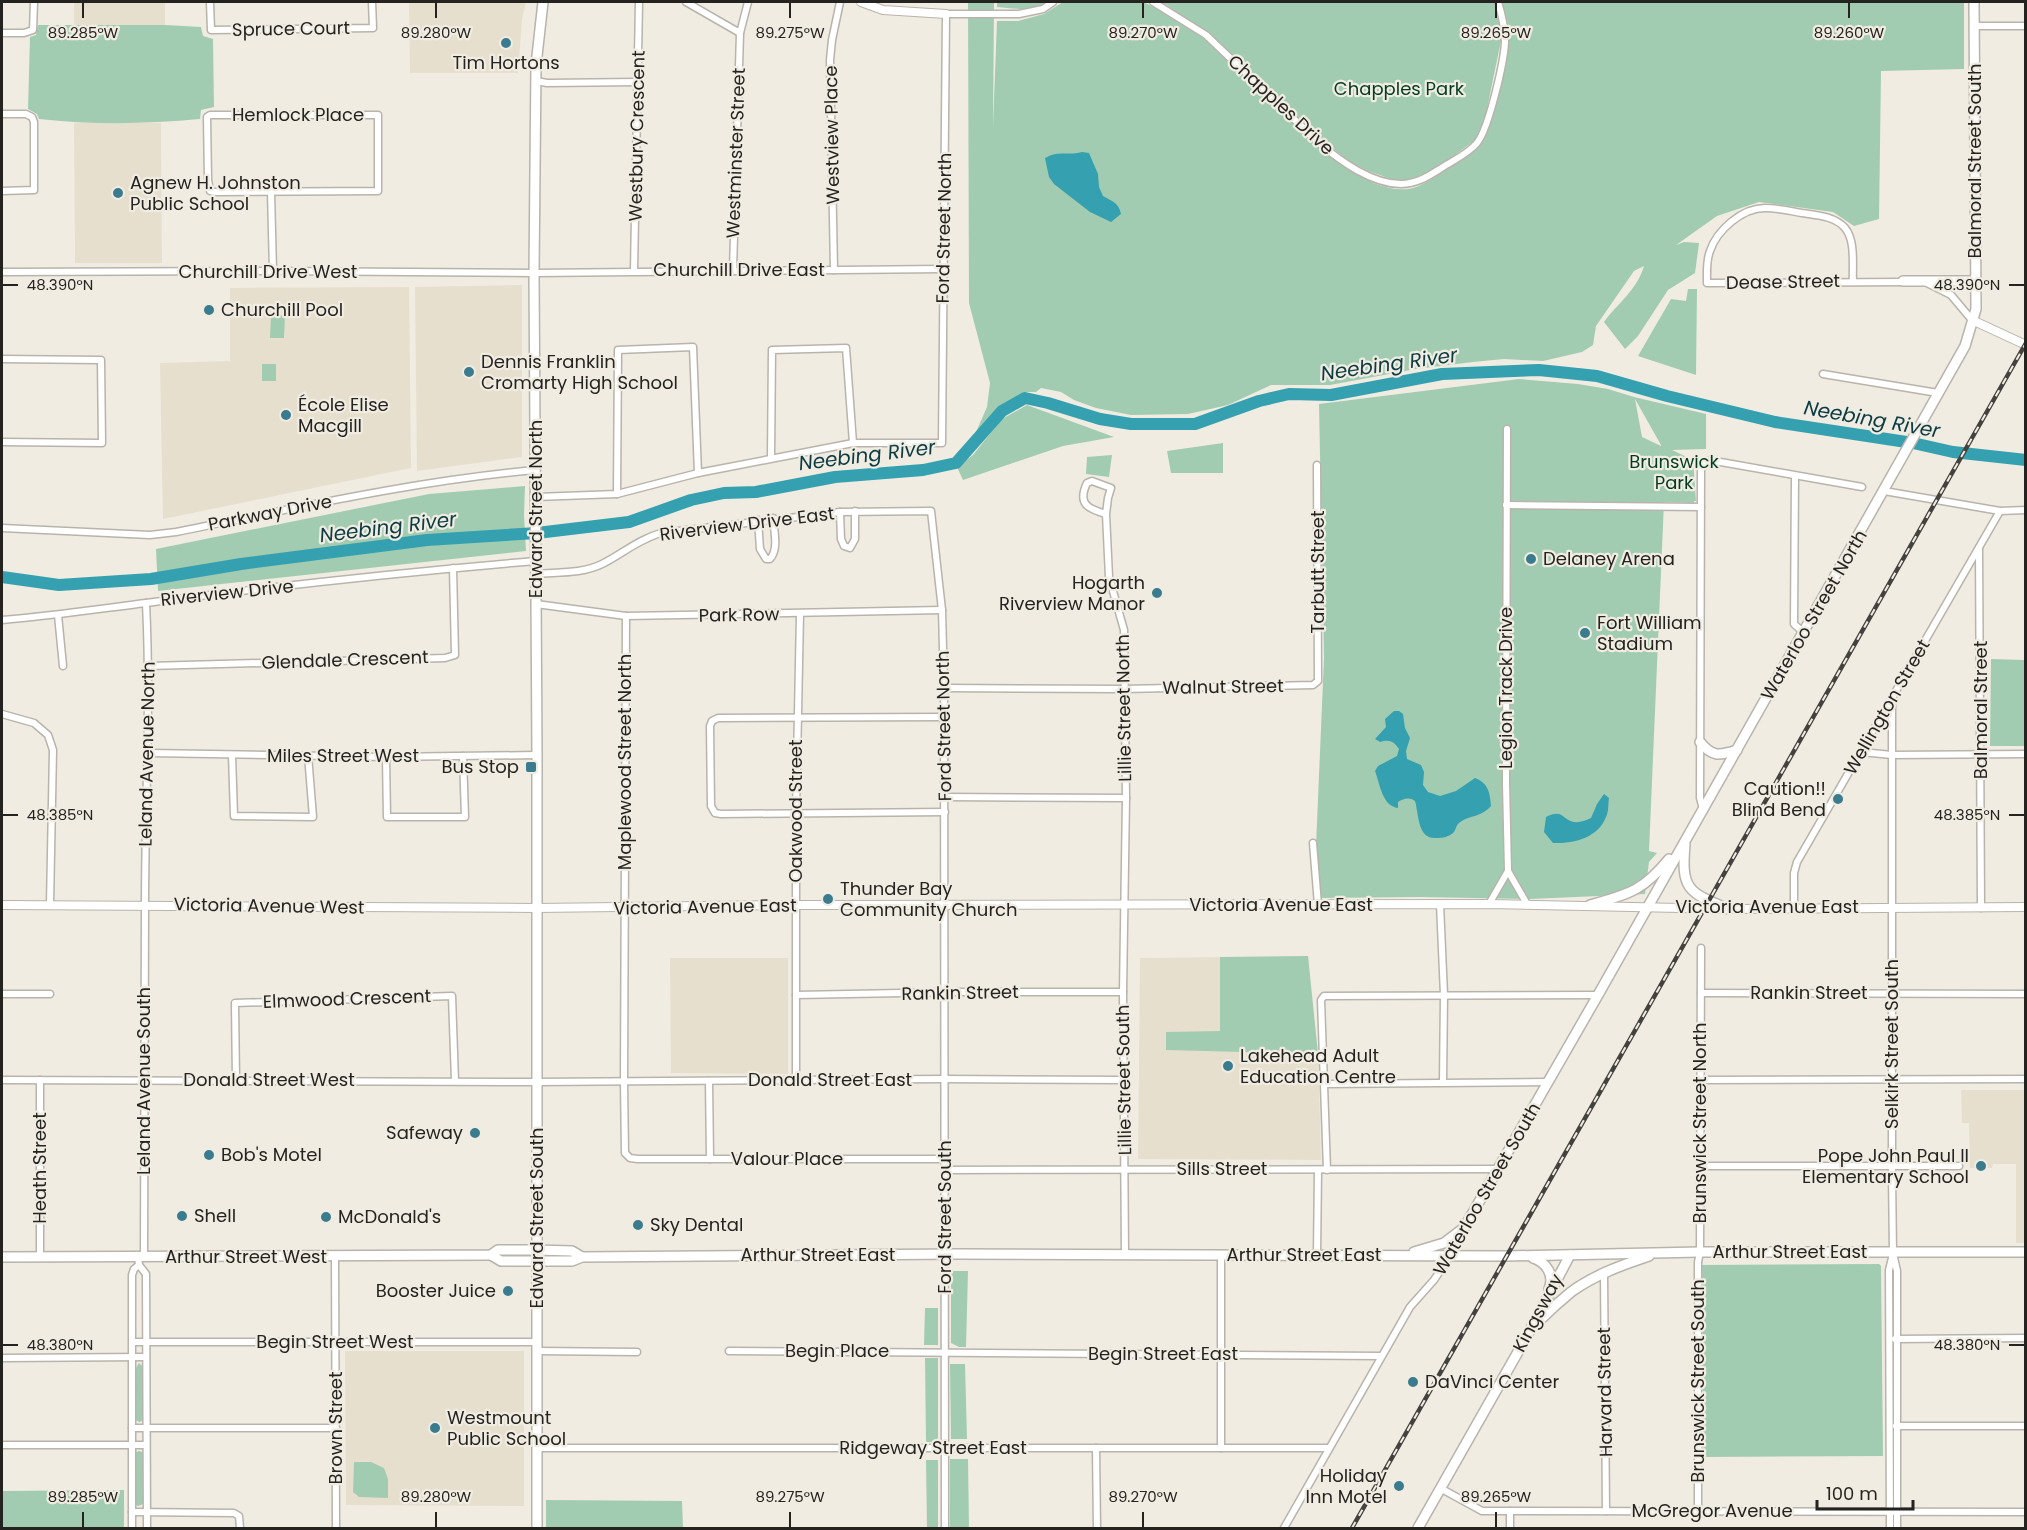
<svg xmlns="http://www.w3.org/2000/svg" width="2027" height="1530" font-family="Poppins,sans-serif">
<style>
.built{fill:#e6dfce}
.green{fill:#a2ccb1;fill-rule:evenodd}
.water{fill:#35a0af}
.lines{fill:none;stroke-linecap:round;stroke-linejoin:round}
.river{stroke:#35a0af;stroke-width:12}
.minor-casing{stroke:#b8b4ab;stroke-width:9}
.tertiary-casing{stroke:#b8b4ab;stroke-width:10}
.secondary-casing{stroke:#b8b4ab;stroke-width:12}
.minor{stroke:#fff;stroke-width:6}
.tertiary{stroke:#fff;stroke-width:8}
.secondary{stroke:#fff;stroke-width:9}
.rail-casing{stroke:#44423e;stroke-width:4.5}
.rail{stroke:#f0ece2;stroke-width:2;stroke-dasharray:7;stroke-linecap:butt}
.ticks{fill:none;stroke:#252320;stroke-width:2}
.poi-dot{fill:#3a7c8d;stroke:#f0ece2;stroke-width:2}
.labels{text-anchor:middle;stroke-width:4.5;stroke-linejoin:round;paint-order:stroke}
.street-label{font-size:18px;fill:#252320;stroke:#f0ece2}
.poi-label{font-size:18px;fill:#252320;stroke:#f0ece2;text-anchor:start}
.park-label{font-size:18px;fill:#003b20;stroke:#f0ece2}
.water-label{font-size:20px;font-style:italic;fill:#0b3c43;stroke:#f0ece2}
.ticks-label{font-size:15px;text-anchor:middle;fill:#252320;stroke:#f0ece2;stroke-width:4.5;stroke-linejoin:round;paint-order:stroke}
</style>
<rect width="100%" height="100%" fill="#f0ece2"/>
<g class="built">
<rect x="74" y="2" width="91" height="23"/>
<polygon points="409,2 526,2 522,19 518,73 410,73"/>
<polygon points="74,123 161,123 162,263 75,263"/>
<polygon points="522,285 522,457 417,471 415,287"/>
<polygon points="409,287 411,468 163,519 160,363 230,361 230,288"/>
<polygon points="1308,956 1318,1054 1321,1160 1138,1159 1140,958"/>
<polygon points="670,958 788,958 788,1074 671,1073"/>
<polygon points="1961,1090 2025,1090 2025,1243 2016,1243 2016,1164 1993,1164 1992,1168 1970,1168 1969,1123 1962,1123"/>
<polygon points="345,1351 524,1351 524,1506 346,1505"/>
</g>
<g class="green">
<path d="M968 2H994L993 127 997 21H1018L1044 14 1063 2H1143L1175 17 1211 44 1167 5 1160 2H1494L1502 36 1485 118 1475 140 1444 163 1415 179 1406 181 1394 180 1368 171 1350 162 1316 135 1302 131C1325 155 1371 193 1408 189 1419 188 1431 179 1440 173 1453 166 1472 155 1481 144 1493 129 1506 67 1508 47 1509 32 1506 16 1502 2H1964V69L1881 71 1879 219 1854 226 1833 212 1759 202 1717 216 1676 245 1684 242 1699 243 1695 273 1668 290 1638 336 1625 349 1604 322C1618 303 1637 290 1644 266L1634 271 1596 326 1593 345 1582 352 1543 361 1504 359 1473 362 1416 369 1330 385H1271L1228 405 1188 414 1131 415 1096 408 1074 400 1061 392 1041 388 1036 392H1025V398L1002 411 975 442 976 432 987 407 990 383 969 303Z"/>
<path d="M997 2H1046C1033 13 1014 8 997 7Z"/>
<path d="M38 25H165L201 27 203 36 213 39 214 107 201 110 200 119C147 124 92 125 39 119L37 114 28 109 30 37 36 35Z"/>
<polygon points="1688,289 1697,289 1696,375 1638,356 1671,299 1686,301"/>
<polygon points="271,315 285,315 284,338 270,338"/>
<rect x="262" y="364" width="14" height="17"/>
<path d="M1519 379 1578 384 1608 389 1634 397 1706 414V449L1672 450 1693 460 1696 501H1694V503L1664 502 1649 851 1657 853 1649 862 1645 894 1530 899 1420 897 1319 898 1316 846 1324 658 1319 404ZM1635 399 1661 445V446L1642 437Z"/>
<polygon points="1027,405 1114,437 1063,446 963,480 957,467 973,455 1002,419"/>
<polygon points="1223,443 1223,473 1171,473 1167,451"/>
<polygon points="1112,455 1109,477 1086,474 1087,457"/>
<polygon points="525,486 524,515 526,551 158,591 156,549 429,494"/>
<polygon points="1991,659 2025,660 2025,746 1990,746"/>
<polygon points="1308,956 1318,1054 1166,1050 1166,1032 1220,1031 1220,957"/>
<polygon points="1879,1264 1881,1266 1883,1456 1703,1457 1702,1265"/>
<polygon points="951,1271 968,1271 966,1347 959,1347 951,1343"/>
<polygon points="925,1308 938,1308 938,1345 924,1345"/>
<polygon points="925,1358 938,1358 938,1442 926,1442"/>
<polygon points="139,1363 143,1367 143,1417 142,1421 139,1422 136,1420 136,1368"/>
<polygon points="950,1364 965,1364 967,1439 951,1439"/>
<polygon points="140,1451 143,1453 143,1504 138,1506 136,1505 136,1452"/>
<polygon points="950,1459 968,1459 969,1528 950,1528"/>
<polygon points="926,1460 938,1460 938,1528 927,1528"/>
<polygon points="354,1462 371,1462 384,1468 388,1479 388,1498 359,1497 353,1492"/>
<polygon points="124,1490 124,1528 2,1528 2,1491"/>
<polygon points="546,1500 682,1501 683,1528 546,1528"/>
</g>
<g class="water">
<path d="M1082 152 1089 153 1098 174 1099 187 1103 196C1112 201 1119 203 1121 214L1111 222 1090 212 1054 184 1049 177 1045 158C1059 150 1068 156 1082 152Z"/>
<path d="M1394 711H1399L1403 714 1405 728 1410 738 1406 751 1407 759 1421 765 1424 772 1423 785 1428 792 1440 796 1456 791 1475 778C1488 783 1490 792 1491 806 1481 818 1467 815 1458 824 1456 826 1456 829 1454 832 1449 837 1443 838 1436 838 1417 839 1419 814 1415 801 1410 797 1404 798 1398 802V808C1382 806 1380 784 1375 771L1378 766 1397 756 1399 749C1394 741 1389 739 1380 742L1375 739 1386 727 1385 719Z"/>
<path d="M1604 794 1609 798C1608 804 1609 811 1606 817 1598 838 1573 844 1553 843L1544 832 1546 817C1569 805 1561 832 1591 818L1597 804Z"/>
</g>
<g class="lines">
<polyline class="river" points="2,577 59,585 151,579 241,564 427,540 537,533 629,522 691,500 724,493 756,492 835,477 923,470 956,463 1002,411 1025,398 1048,403 1100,419 1131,424 1195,424 1259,401 1289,394 1331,395 1442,374 1539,370 1597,376 1667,396 1775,422 1913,443 1953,452 2026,460"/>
<g class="minor-casing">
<g id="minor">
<polyline points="210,2 211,30 373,28 372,2"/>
<polyline points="686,2 740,33"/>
<path d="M1153 2 1206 35 1320 144C1342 162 1372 184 1401 184 1418 184 1430 175 1443 167 1454 160 1469 153 1477 143 1489 128 1504 62 1505 42 1505 28 1502 15 1498 2"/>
<polyline points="1974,26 2026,26"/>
<polyline points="2,33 24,33 33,30 34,2"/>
<polyline points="536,81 547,83 638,82"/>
<polyline points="2,114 26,114 32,117 34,122 34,190 2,191"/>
<polygon points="210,115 378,115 378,191 215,192 210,191 208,180 207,117"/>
<polyline points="271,192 273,271"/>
<polyline points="733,270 740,33 748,2"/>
<polyline points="834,270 830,60 832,40 840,2"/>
<polyline points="634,271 639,2"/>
<polyline points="2,272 273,271 534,273 943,269"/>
<path d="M1853 282C1852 266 1856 241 1845 228 1835 216 1816 215 1802 213 1790 211 1778 208 1765 208 1742 208 1717 230 1710 251 1706 261 1707 273 1707 283L1905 282"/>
<polyline points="1927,283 1951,295 1972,320"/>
<polyline points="2,359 101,360 102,443 2,442"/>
<polyline points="1823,374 1938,393"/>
<polyline points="1507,429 1506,783 1508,871 1527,904"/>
<polyline points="771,458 772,350 846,348 853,443"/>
<polyline points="1795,476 1794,624 1804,633"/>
<polyline points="1884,491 2000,511 2026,510"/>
<polyline points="617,494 618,350 693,347 698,473"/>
<polyline points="536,497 617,494 698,473 853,443 942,443 946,14 1019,14 1043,9 1053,2"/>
<polyline points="1506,505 1701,507"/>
<polyline points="840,512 841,539 844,546 850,548 855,539 855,511"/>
<path d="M1106 514 1108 498 1111 488 1092 481 1087 483C1077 504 1088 509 1106 514L1109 577 1124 630 1126 798 1123 992 1125 1255"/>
<path d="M758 520 760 549 766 559H770C779 549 774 531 773 518"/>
<path d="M2 528 150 535 176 532C296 508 414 481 536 470"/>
<polyline points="1979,549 1981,908"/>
<path d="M536 574C557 572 582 574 602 564 622 554 639 539 661 533L840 512 931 511 942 610 944 688 945 1528"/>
<polyline points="536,604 626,616 942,610"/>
<polyline points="58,615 63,666"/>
<polyline points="626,616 624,1082 625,1153 630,1158 638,1159 944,1159"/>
<path d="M2 620C50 616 98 609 146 603 275 586 405 572 535 561"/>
<polyline points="149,666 445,658 455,655 453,568"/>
<polyline points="944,688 1124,689 1313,685 1318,681 1317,465"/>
<polyline points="1892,696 1892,1175 1893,1253 1897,1271 1897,1528"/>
<polyline points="2,714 34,723 48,735 53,750 50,905"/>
<polyline points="944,717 718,718 712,721 710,726 711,806 715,813 721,814 945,812"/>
<polyline points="1861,752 1892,755 2026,754"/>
<polyline points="149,753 386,757 537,755"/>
<polyline points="232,755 234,816 313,817 308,755"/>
<polyline points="386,757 387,817 465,817 463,756"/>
<polyline points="944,797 1126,798"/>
<polyline points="1703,809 1700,798 1701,466 1704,461 1715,461 1862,487"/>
<polyline points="1313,843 1318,905"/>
<polyline points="1440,904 1444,995 1443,1082"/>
<polyline points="1489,904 1508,871"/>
<polyline points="1794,908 1794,873 1797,862 2000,511"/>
<polyline points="1701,993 2026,994"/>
<polyline points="2,994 50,994"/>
<polyline points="796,995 954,992 1123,992"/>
<polyline points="2,1080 537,1082 944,1079 1124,1080"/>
<polyline points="40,1080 40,1257"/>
<polyline points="236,1080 235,1003 452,996 455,1081"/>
<polyline points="796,1080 796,812 800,614"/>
<polyline points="1700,1080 2026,1079"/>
<polyline points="709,1081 710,1159"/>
<polyline points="1325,1084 1548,1082"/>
<polyline points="1700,1166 1959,1166"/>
<polyline points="945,1170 1499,1169"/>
<polyline points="1327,1170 1321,1000 1324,996 1598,995"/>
<polyline points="1221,1255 1221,1448"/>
<polyline points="1317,1255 1318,1170"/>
<polyline points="335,1256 336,1528"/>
<path d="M144 1257C145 1141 144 1024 145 907 145 805 151 704 146 603"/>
<polyline points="139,1265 146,1274 147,1528"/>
<polyline points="1604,1273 1606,1511"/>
<polyline points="1895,1339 2026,1338"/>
<polyline points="133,1342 537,1342"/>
<polyline points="537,1351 637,1352"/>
<polyline points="729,1351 1381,1356"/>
<polyline points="2,1358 146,1357"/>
<polyline points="1896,1426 2026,1426"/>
<polyline points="132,1428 336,1428"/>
<polyline points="2,1445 146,1445"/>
<polyline points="537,1448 1329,1448"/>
<polyline points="1096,1448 1097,1528"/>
<polyline points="1440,1488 1482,1511 2026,1512"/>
<polyline points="1510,1511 1510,1528"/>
<polyline points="1698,1511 1698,1262 1700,1252 1701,948"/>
<polyline points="132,1512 234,1513 239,1516 240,1528"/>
<polyline points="132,1528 132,1275 134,1269 139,1265 138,1257"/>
<polyline points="1284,1528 1410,1307 1434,1280 1450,1256"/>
<polyline points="1890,1528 1889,1270 1893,1254"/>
</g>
</g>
<g class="tertiary-casing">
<g id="tertiary">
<polyline points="861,2 883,10 946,14"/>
<polyline points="1972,320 2026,345"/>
<polyline points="2,905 536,908 795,905 1489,904 1728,909 2026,907"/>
</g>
</g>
<g class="secondary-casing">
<g id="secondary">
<polyline points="1903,281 1976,281"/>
<path d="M1700 742C1712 757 1719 756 1737 750"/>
<path d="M1685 844C1681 890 1688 892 1728 909"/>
<path d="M1590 905C1628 894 1642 892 1669 859"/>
<polyline points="1414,1252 1444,1243 1461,1230"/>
<polyline points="491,1255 501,1261 572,1261 582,1257 959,1254 1506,1256 1700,1252 2026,1252"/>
<polyline points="1450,1256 1456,1242 1598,995 1965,346 1976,309 1974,2"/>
<polyline points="2,1257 491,1255 498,1250 536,1250 572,1251 582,1257"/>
<path d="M1533 1258C1546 1262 1555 1275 1549 1289"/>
<path d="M1539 1321C1549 1311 1560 1301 1571 1292 1594 1275 1622 1265 1649 1256"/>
<polyline points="537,1528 537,755 534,273 536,65 543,2"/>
<polyline points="1418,1528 1527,1336 1570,1255"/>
</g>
</g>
<use href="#minor" class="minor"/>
<use href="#tertiary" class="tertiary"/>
<use href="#secondary" class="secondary"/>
<g class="rail-casing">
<polyline id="rail" points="1352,1528 2026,343"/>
</g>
<use href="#rail" class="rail"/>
</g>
<path class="ticks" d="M83 3V18M436 3V18M790 3V18M1143 3V18M1496 3V18M1849 3V18M3 285H18M2009 285H2024M3 815H18M2009 815H2024M3 1345H18M2009 1345H2024M83 1512V1527M436 1512V1527M790 1512V1527M1143 1512V1527M1496 1512V1527"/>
<g class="poi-dot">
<circle cx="506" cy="43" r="6"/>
<circle cx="118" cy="193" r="6"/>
<circle cx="209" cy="310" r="6"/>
<circle cx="469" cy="372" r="6"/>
<circle cx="286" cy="415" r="6"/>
<circle cx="1531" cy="559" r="6"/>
<circle cx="1157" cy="593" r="6"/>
<circle cx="1585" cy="633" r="6"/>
<rect x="525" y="761" width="12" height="12" rx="3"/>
<circle cx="1838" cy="799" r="6"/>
<circle cx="828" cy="899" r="6"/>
<circle cx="1228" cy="1066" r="6"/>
<circle cx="475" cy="1133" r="6"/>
<circle cx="209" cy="1155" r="6"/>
<circle cx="1981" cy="1166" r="6"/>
<circle cx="182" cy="1216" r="6"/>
<circle cx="326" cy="1217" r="6"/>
<circle cx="638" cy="1225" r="6"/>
<circle cx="508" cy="1291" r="6"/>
<circle cx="1413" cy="1382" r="6"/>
<circle cx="435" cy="1428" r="6"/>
<circle cx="1399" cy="1486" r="6"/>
</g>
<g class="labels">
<g class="street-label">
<text transform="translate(291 29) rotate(-1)" y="6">Spruce Court</text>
<text transform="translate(1281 105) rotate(43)" y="6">Chapples Drive</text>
<text x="298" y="121">Hemlock Place</text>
<text transform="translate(832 135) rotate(-91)" y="6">Westview Place</text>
<text transform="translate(637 136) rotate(-89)" y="6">Westbury Crescent</text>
<text transform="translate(736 153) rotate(-88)" y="6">Westminster Street</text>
<text transform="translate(1975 161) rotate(-90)" y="6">Balmoral Street South</text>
<text transform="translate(944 228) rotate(-89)" y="6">Ford Street North</text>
<text x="739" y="276">Churchill Drive East</text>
<text x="268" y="278">Churchill Drive West</text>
<text transform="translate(1783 282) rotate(-1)" y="6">Dease Street</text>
<text transform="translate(536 509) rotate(-90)" y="6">Edward Street North</text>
<text transform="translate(270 513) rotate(-11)" y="6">Parkway Drive</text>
<text transform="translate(747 524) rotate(-7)" y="6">Riverview Drive East</text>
<text transform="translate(1318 572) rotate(-90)" y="6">Tarbutt Street</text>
<text transform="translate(227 593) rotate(-6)" y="6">Riverview Drive</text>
<text transform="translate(739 615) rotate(-1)" y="6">Park Row</text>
<text transform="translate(1814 615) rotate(-60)" y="6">Waterloo Street North</text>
<text transform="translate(345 660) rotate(-2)" y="6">Glendale Crescent</text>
<text transform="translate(1223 687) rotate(-1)" y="6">Walnut Street</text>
<text transform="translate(1506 688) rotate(-90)" y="6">Legion Track Drive</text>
<text transform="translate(1887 707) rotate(-60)" y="6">Wellington Street</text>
<text transform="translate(1124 708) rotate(-91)" y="6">Lillie Street North</text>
<text transform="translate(1981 710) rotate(-90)" y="6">Balmoral Street</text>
<text transform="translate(944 726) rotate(-91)" y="6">Ford Street North</text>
<text transform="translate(147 754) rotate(-89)" y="6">Leland Avenue North</text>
<text x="343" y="762">Miles Street West</text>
<text transform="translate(625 762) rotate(-90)" y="6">Maplewood Street North</text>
<text transform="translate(796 811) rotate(-90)" y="6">Oakwood Street</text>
<text x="1281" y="911">Victoria Avenue East</text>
<text transform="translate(269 906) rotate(1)" y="6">Victoria Avenue West</text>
<text transform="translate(705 907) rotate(-1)" y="6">Victoria Avenue East</text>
<text x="1767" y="913">Victoria Avenue East</text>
<text transform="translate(960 993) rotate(-1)" y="6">Rankin Street</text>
<text x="1809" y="999">Rankin Street</text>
<text transform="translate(347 999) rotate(-2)" y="6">Elmwood Crescent</text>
<text transform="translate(1892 1044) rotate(-90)" y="6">Selkirk Street South</text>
<text x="269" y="1086">Donald Street West</text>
<text x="830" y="1086">Donald Street East</text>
<text transform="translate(1124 1080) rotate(-91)" y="6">Lillie Street South</text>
<text transform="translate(144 1081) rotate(-90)" y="6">Leland Avenue South</text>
<text transform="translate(1700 1123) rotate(-90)" y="6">Brunswick Street North</text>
<text x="787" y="1165">Valour Place</text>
<text transform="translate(40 1168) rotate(-90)" y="6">Heath Street</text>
<text x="1222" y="1175">Sills Street</text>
<text transform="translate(1487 1189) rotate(-60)" y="6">Waterloo Street South</text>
<text transform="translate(945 1217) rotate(-90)" y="6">Ford Street South</text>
<text transform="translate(537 1218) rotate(-90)" y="6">Edward Street South</text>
<text x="1790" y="1258">Arthur Street East</text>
<text x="818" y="1261">Arthur Street East</text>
<text x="1304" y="1261">Arthur Street East</text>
<text x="246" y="1263">Arthur Street West</text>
<text transform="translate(1538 1313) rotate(-62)" y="6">Kingsway</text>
<text x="335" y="1348">Begin Street West</text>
<text x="837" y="1357">Begin Place</text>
<text x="1163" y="1360">Begin Street East</text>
<text transform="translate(1698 1381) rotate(-90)" y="6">Brunswick Street South</text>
<text transform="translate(1605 1392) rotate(-91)" y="6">Harvard Street</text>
<text transform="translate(336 1428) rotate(-90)" y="6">Brown Street</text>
<text x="933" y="1454">Ridgeway Street East</text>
<text x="1712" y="1517">McGregor Avenue</text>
</g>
<g class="poi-label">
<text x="506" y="69" text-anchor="middle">Tim Hortons</text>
<text x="130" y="189">Agnew H. Johnston<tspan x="130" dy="21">Public School</tspan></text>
<text x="221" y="316">Churchill Pool</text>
<text x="481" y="368">Dennis Franklin<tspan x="481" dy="21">Cromarty High School</tspan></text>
<text x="298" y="411">École Elise<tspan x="298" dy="21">Macgill</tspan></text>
<text x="1543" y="565">Delaney Arena</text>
<text x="1145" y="589" text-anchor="end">Hogarth<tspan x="1145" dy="21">Riverview Manor</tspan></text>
<text x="1597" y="629">Fort William<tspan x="1597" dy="21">Stadium</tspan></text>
<text x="519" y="773" text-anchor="end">Bus Stop</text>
<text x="1826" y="795" text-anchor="end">Caution!!<tspan x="1826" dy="21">Blind Bend</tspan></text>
<text x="840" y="895">Thunder Bay<tspan x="840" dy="21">Community Church</tspan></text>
<text x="1240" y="1062">Lakehead Adult<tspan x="1240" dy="21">Education Centre</tspan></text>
<text x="463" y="1139" text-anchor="end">Safeway</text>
<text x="221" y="1161">Bob's Motel</text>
<text x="1969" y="1162" text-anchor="end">Pope John Paul II<tspan x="1969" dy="21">Elementary School</tspan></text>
<text x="194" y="1222">Shell</text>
<text x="338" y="1223">McDonald's</text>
<text x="650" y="1231">Sky Dental</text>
<text x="496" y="1297" text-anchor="end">Booster Juice</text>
<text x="1425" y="1388">DaVinci Center</text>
<text x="447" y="1424">Westmount<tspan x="447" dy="21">Public School</tspan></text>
<text x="1387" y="1482" text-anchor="end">Holiday<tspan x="1387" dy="21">Inn Motel</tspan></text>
</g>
<g class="park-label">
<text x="1399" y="95">Chapples Park</text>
<text x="1674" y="468">Brunswick<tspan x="1674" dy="21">Park</tspan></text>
</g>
<g class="water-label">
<text transform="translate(1389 364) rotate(-8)" y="7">Neebing River</text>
<text transform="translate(1872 419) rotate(10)" y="7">Neebing River</text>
<text transform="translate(867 455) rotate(-7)" y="7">Neebing River</text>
<text transform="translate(388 527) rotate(-7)" y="7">Neebing River</text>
</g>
</g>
<g class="ticks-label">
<text x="83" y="38">89.285°W</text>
<text x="436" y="38">89.280°W</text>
<text x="790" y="38">89.275°W</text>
<text x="1143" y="38">89.270°W</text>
<text x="1496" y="38">89.265°W</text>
<text x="1849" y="38">89.260°W</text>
<text x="60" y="290">48.390°N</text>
<text x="1967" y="290">48.390°N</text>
<text x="60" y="820">48.385°N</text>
<text x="1967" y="820">48.385°N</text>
<text x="60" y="1350">48.380°N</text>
<text x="1967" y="1350">48.380°N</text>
<text x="83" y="1502">89.285°W</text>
<text x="436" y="1502">89.280°W</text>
<text x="790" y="1502">89.275°W</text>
<text x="1143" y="1502">89.270°W</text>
<text x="1496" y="1502">89.265°W</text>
</g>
<rect width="2027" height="1530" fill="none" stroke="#252320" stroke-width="6"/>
<path d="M1817 1500v9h96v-9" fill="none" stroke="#252320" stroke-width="3"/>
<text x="1826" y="1500" font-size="18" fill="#252320" stroke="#f0ece2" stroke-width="4.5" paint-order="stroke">100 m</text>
</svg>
